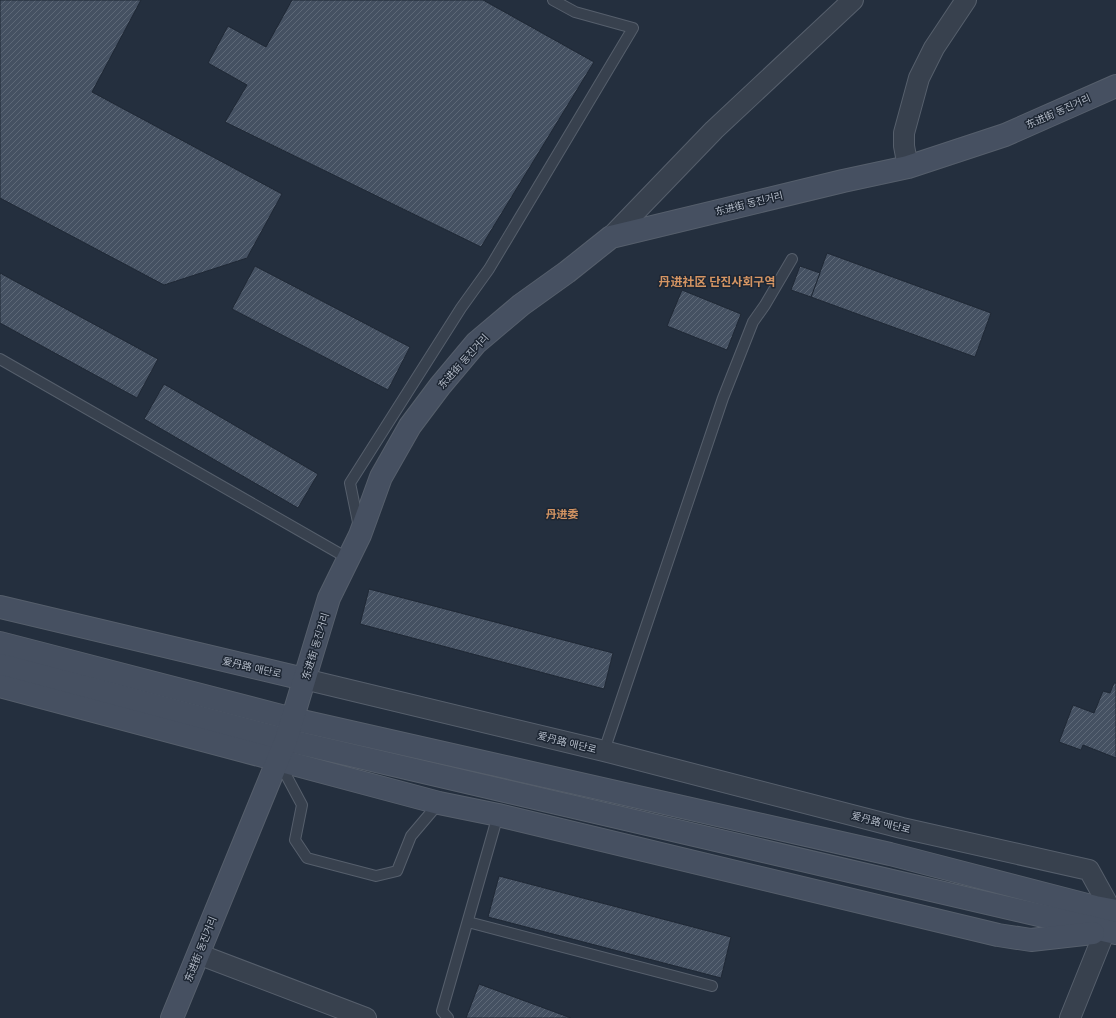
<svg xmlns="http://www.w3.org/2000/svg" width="1116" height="1018" font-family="Inter,'Noto Sans SC','Noto Sans KR',sans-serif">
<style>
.building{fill:url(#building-hatch);stroke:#1f2835}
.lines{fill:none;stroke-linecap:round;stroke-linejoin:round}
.lane-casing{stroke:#565f6c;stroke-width:12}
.street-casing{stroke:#565f6c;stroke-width:22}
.secondary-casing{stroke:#565f6c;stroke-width:24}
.lane{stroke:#38414e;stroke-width:10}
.street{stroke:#38414e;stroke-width:20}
.secondary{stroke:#465061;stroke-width:22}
.labels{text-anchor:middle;stroke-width:3;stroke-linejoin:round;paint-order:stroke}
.street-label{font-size:10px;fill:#b4bcc9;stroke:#1d2633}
.neighbourhood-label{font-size:11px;font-weight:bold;fill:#d59563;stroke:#1d2633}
.quarter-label{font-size:12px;font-weight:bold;fill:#d59563;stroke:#1d2633}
</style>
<defs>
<pattern id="building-hatch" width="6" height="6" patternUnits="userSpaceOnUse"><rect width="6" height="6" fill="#455162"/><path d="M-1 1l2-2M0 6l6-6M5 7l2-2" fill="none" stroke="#5d6877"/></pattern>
</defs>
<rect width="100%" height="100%" fill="#242f3e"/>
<g class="building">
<polygon points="0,0 141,0 92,92 282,194 247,258 164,285 0,198"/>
<polygon points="292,0 483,0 594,62 481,247 225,122 247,85 208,63 228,26 266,47"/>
<polygon points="827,253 991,313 975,357 811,297"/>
<polygon points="255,266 410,347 388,390 232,309"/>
<polygon points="800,266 820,273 811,297 791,290"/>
<polygon points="0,273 158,359 137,398 0,323"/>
<polygon points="682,290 741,314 727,350 667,326"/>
<polygon points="164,384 318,474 298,508 144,419"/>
<polygon points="369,589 613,653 604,689 360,624"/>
<polygon points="1114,683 1116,683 1116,758 1083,745 1081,750 1059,742 1073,705 1094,713 1103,691 1110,693"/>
<polygon points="499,876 731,937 721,978 488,917"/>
<polygon points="479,984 571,1018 466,1018"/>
</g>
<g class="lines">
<g class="lane-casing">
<g id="lane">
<polyline points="0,359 349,559"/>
<polyline points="359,527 350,483 461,308 489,269 633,28 575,12 553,0"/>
<polyline points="604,751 723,398 753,322 765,305 792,259"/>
<polyline points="279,762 302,805 295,840 307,858 376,876 397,871 411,836 439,803"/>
<polyline points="468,922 712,986"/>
<polyline points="448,1018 442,1011 498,815"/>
</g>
</g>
<g class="street-casing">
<g id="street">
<polyline points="908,167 904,146 904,133 919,78 934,48 966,0"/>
<polyline points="611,237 714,130 853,0"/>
<polyline points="304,679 604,751 902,828 1089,870 1111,910 1105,931 1070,1018"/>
<polyline points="198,954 366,1018"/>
</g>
</g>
<g class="secondary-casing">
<g id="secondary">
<polyline points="0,607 304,679"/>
<polyline points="0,643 293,719 890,854 1095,907 1116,911"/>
<polyline points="0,665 286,740 1116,933"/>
<polyline points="0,686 439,803 498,815 998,935 1031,940 1093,933"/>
<polyline points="172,1018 286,740 329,598 360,535 381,477 410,426 440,386 476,343 521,305 567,272 611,237 843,181 908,167 1005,135 1116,86"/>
</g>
</g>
<use href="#lane" class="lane"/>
<use href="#street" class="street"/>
<use href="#secondary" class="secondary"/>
</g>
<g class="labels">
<g class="street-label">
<text transform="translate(1058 111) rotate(-24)" y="4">东进街 동진거리</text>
<text transform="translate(749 203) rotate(-14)" y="4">东进街 동진거리</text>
<text transform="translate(463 361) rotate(-48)" y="4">东进街 동진거리</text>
<text transform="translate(315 646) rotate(-73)" y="4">东进街 동진거리</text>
<text transform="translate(252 667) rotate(13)" y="4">爱丹路 애단로</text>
<text transform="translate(567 742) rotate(14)" y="4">爱丹路 애단로</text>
<text transform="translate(881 822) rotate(14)" y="4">爱丹路 애단로</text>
<text transform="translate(200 949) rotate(-68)" y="4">东进街 동진거리</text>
</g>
<g class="neighbourhood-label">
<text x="562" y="518">丹进委</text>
</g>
<g class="quarter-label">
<text x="717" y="286">丹进社区 단진사회구역</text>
</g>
</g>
</svg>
